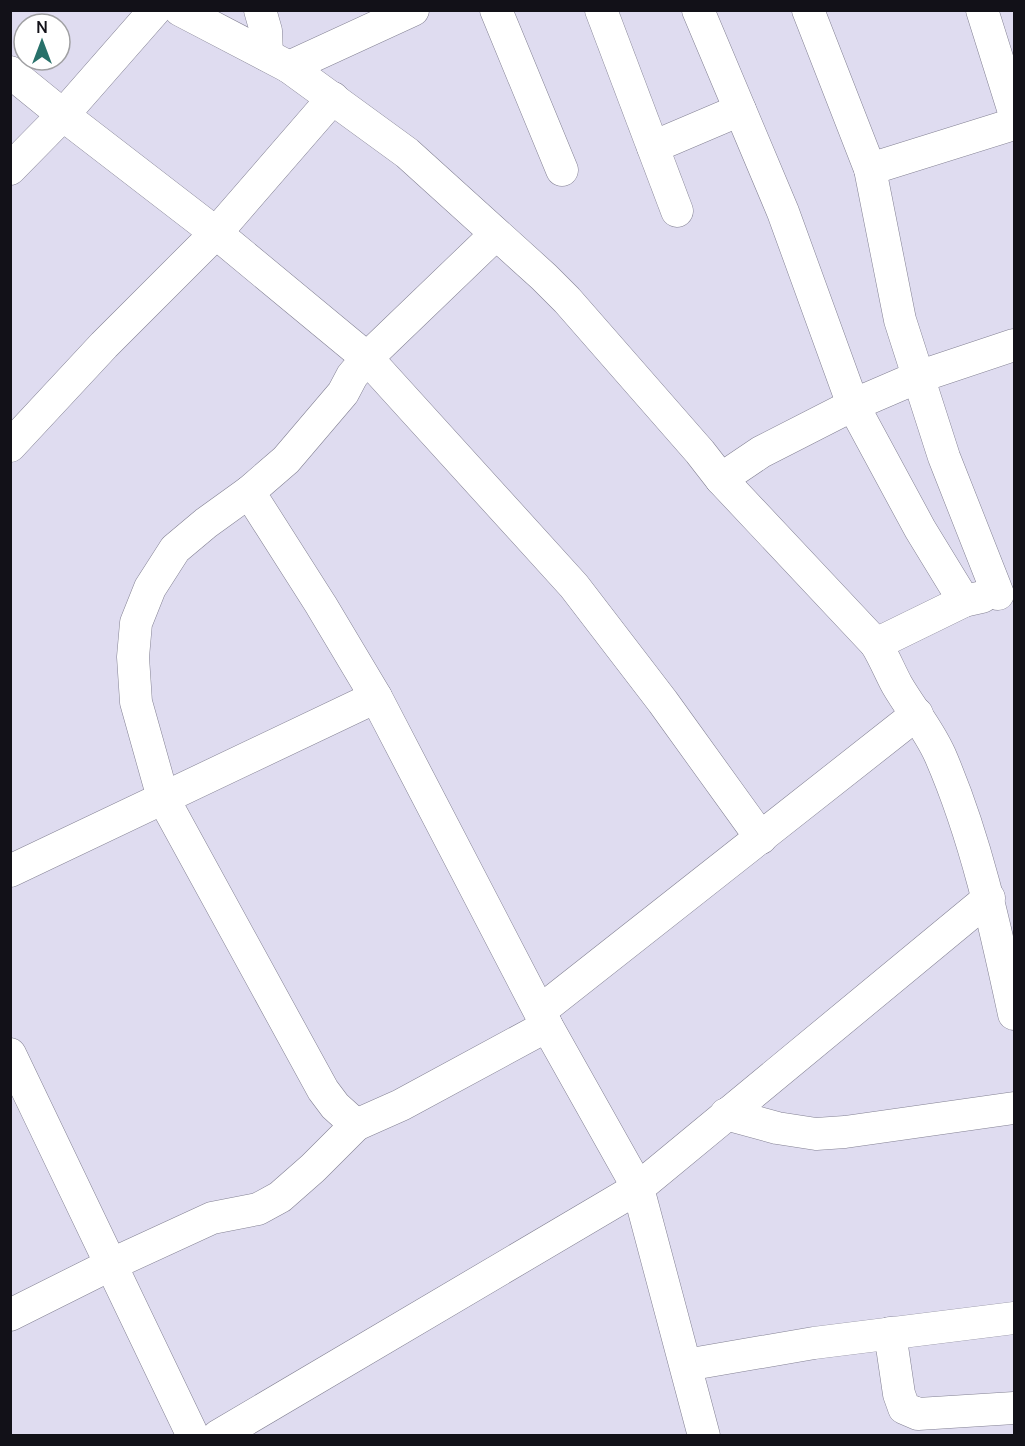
<svg xmlns="http://www.w3.org/2000/svg" width="1025" height="1446" font-family="Manrope,sans-serif">
<style>
.lines{fill:none;stroke-linecap:round;stroke-linejoin:round}
.minor-casing{stroke:#838193;stroke-width:33}
.minor{stroke:#fff;stroke-width:32}
</style>
<rect width="100%" height="100%" fill="#dfdcf0"/>
<g class="lines">
<g class="minor-casing">
<g id="minor">
<polyline points="155,10 63,115 216,233 367,358 352,376 343,393 286,460 249,492 321,605 376,697 547,1026 638,1188 704,1436"/>
<polyline points="180,10 289,67 407,153 544,277 567,300 700,452 721,479 761,452 853,405 920,529 964,601"/>
<polyline points="260,10 266,31 267,55"/>
<polyline points="496,10 562,170"/>
<polyline points="601,10 677,211"/>
<polyline points="698,10 783,212 853,405 918,377 1014,345"/>
<polyline points="808,10 870,169 900,320 944,457 998,594"/>
<polyline points="982,10 1014,112"/>
<polyline points="289,67 413,10"/>
<polyline points="10,72 63,115 10,169"/>
<polyline points="653,147 740,110"/>
<polyline points="870,169 1014,124"/>
<polyline points="496,234 367,358 574,586 663,702 761,838"/>
<polyline points="10,446 104,345 216,233 333,98"/>
<polyline points="721,479 876,644"/>
<polyline points="249,492 206,523 175,549 150,588 136,623 133,657 136,702 163,798 323,1090 335,1106 356,1125 401,1105 547,1026"/>
<path d="M982 597 964 601 876 644C884 657 890 672 897 685 911 709 929 730 940 755 976 838 995 926 1014 1014"/>
<polyline points="10,871 376,697"/>
<polyline points="540,1011 917,714"/>
<polyline points="10,1054 193,1436"/>
<polyline points="726,1114 777,1128 816,1134 845,1132 1014,1108"/>
<polyline points="10,1315 112,1264 212,1218 258,1209 280,1197 313,1168 356,1125"/>
<polyline points="890,1333 899,1394 904,1408 918,1414 1014,1408"/>
<polyline points="686,1365 814,1343 1014,1318"/>
<polyline points="218,1436 638,1188 989,898"/>
</g>
</g>
<use href="#minor" class="minor"/>
</g>
<rect width="1025" height="1446" fill="none" stroke="#121118" stroke-width="24"/>
<g transform="translate(42 42)"><circle r="28" fill="#ffffff" stroke="#a0a0a3" stroke-width="1.5"/>
<path d="M0-4.5L10 22L0 15L-10 22Z" fill="#28716a"/>
<text y="-9" font-size="16" font-weight="bold" text-anchor="middle" fill="#121118">N</text>
</g>
</svg>
